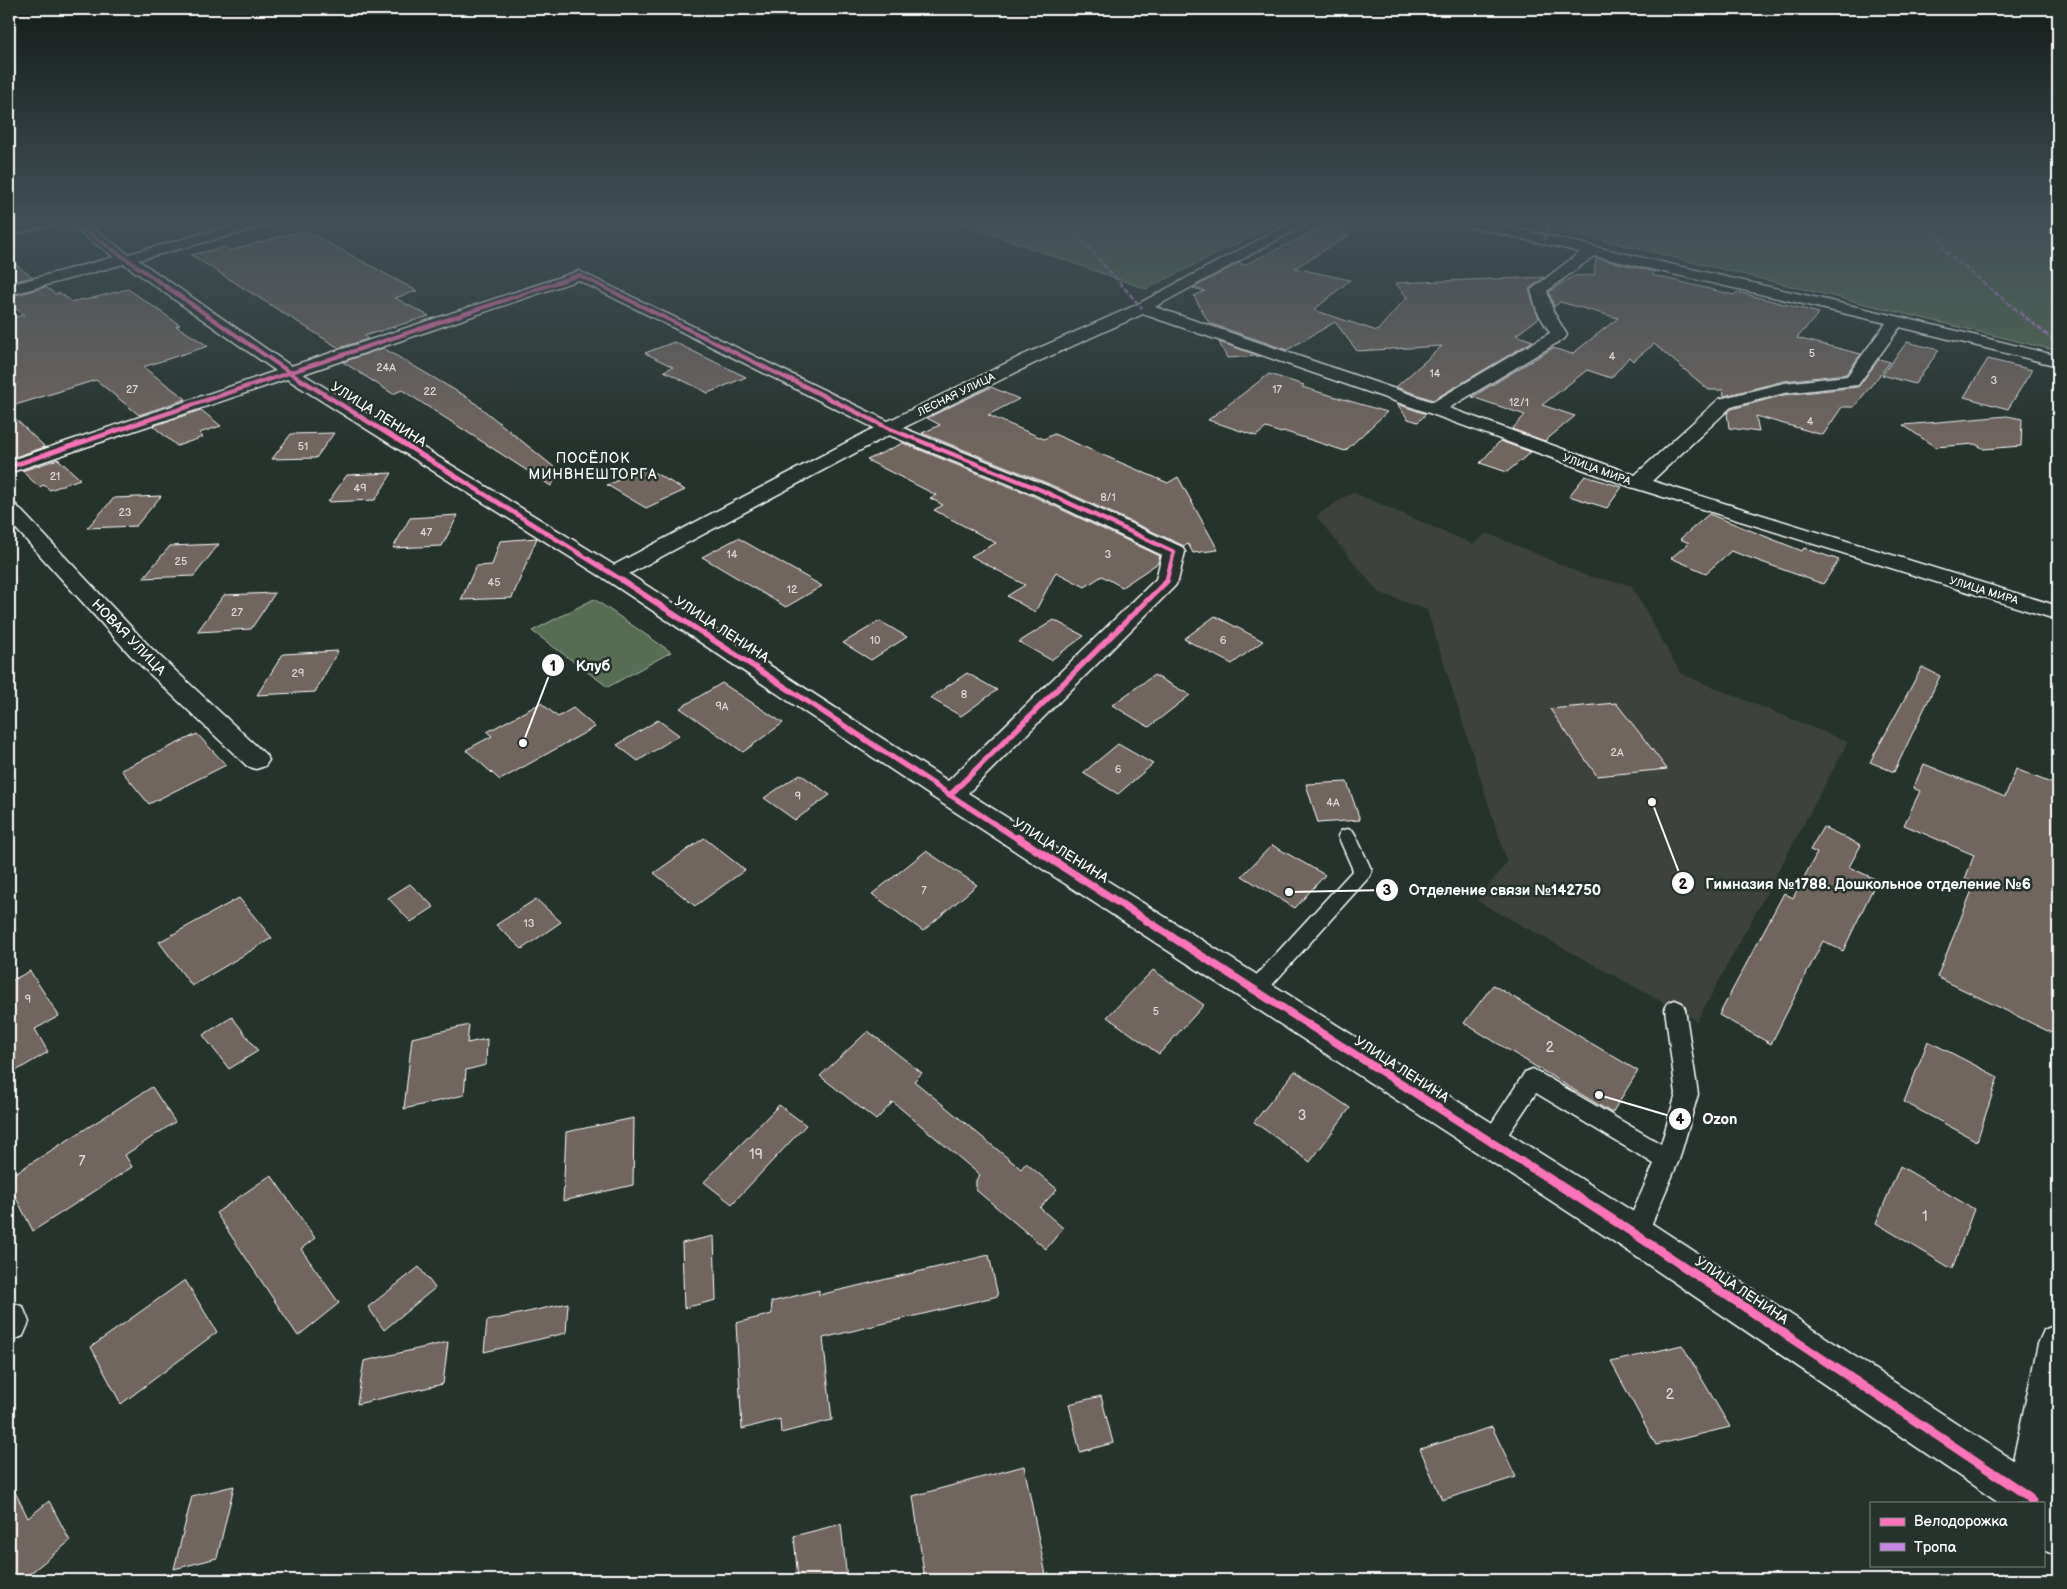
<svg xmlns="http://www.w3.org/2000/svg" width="2067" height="1589" font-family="'Balsamiq Sans',sans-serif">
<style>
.built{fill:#3c423c}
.green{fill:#566d52;stroke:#aab6a8}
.building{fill:#71655e;stroke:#fff}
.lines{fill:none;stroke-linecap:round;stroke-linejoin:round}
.lane-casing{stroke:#fff;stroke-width:3}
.street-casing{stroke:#fff;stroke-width:3}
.lane{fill:#26332d;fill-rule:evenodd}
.street{fill:#26332d;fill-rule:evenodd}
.quiet{stroke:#c787e3;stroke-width:2.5;stroke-dasharray:5.5 2.5;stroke-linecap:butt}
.cycleway-far4-casing{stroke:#26332d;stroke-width:5.5}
.cycleway-far3-casing{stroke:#26332d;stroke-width:7}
.cycleway-far2-casing{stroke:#26332d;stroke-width:9}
.cycleway-far1-casing{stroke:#26332d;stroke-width:11}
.cycleway-casing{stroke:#26332d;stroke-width:12}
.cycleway-far4{stroke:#fb73b8;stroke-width:4}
.cycleway-far3{stroke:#fb73b8;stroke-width:4.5}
.cycleway-far2{stroke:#fb73b8;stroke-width:5.5}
.cycleway-far1{stroke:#fb73b8;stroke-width:8}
.cycleway{stroke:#fb73b8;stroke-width:9}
.labels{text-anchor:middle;stroke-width:5;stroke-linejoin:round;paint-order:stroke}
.number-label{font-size:11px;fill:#dcd8d7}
.far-street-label{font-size:11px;fill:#fff;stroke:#26332d}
.street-label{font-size:14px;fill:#fff;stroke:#26332d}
.far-quarter-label{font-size:14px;letter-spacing:1px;fill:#fff;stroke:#26332d}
.near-number-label{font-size:14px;fill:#dcd8d7}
.leader{fill:none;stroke:#fff;stroke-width:2}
.callout-dot{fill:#fff;stroke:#26332d;stroke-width:2}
.mark-label{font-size:15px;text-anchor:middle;font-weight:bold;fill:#111}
.callout-label{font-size:15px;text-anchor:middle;font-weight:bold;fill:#fff;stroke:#26332d;stroke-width:5;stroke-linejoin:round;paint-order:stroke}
</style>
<rect width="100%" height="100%" fill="#26332d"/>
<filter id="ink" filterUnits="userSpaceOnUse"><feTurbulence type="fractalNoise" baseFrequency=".02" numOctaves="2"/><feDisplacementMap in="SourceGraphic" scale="10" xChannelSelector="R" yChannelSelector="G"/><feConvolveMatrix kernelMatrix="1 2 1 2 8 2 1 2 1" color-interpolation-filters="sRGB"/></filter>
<g filter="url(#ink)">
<polygon class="built" points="1352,492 1473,544 1487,533 1587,576 1631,585 1681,674 1848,742 1697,1021 1477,901 1507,862 1427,610 1378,592 1316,516"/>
<g class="green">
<polygon points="958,222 1280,222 1146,289"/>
<polygon points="1528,222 2058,222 2058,351"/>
<polygon points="594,599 671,652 608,687 532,631"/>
</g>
<g class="building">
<polygon points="1334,222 1341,222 1348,236 1295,268 1350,280 1314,310 1377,331 1407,297 1395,283 1544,277 1529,289 1539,318 1516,335 1533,341 1433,400 1396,387 1442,346 1357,351 1335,322 1287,350 1209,323 1194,296 1205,291 1193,288 1239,263 1244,265"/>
<polygon points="305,230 417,291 395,298 429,316 364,336 368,339 339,348 191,255 225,247 231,250"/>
<polygon points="1596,258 1655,272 1652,275 1734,295 1737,292 1819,313 1797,338 1861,354 1846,374 1784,381 1724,396 1723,390 1709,390 1654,344 1633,361 1629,357 1611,378 1587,370 1542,405 1575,416 1545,441 1512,429 1525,415 1472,397 1553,348 1572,354 1618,318 1560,302 1554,307 1549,292 1574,276 1594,275"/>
<polygon points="9,259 32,277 9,283"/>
<polygon points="46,287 55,294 60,293 72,302 82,299 85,300 128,289 180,325 176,326 208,346 143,367 186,399 139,415 96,380 9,407 9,319 24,315 9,303 9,297"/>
<polygon points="674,342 746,377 708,393 664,371 673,367 645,353"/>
<polygon points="1219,342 1260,356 1227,358"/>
<polygon points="1907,342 1939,350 1915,384 1882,375"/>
<polygon points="383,348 470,399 560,472 551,486 402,390 393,394 343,362"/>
<polygon points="1879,359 1890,362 1854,407 1842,407 1823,435 1756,416 1759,432 1729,428 1727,413 1732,409 1784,395 1858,387"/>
<polygon points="1988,359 2032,370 2008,409 1964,397"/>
<polygon points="1269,374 1304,385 1302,387 1387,412 1345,451 1283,431 1281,433 1266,428 1256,436 1208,420"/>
<polygon points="991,387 1019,399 988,415 1044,439 1054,434 1168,483 1178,477 1218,550 1193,553 1188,544 1184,546 1049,484 922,433 940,425 927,418"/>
<polygon points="1397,404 1426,414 1418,422 1408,419"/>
<polygon points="201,410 221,426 199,433 203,437 177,446 153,426"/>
<polygon points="9,413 45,447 9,459"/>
<polygon points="2007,416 2022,419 2021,446 1984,449 1975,444 1935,447 1903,425"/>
<polygon points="334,433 316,458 272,459 291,434"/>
<polygon points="1500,441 1531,452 1507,472 1480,463"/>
<polygon points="903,443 1033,496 1160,556 1158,563 1122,587 1102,576 1085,587 1056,572 1035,612 1007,596 1025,585 971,556 996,543 934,510 943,505 930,498 936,495 867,460"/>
<polygon points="58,459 80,479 50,490 44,485 39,487 22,471"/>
<polygon points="646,468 685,490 646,508 607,485"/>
<polygon points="392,473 375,500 328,502 347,475"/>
<polygon points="1585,476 1622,487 1607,508 1569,496"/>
<polygon points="161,496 136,526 87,528 114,498"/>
<polygon points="1709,514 1802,551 1804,548 1839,560 1823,584 1731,551 1706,573 1671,558 1689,543 1680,539"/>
<polygon points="458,515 442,546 393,548 410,518"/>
<polygon points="537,538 512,598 461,600 476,566 492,565 500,541"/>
<polygon points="738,538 822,586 786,607 702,557"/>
<polygon points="219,544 194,576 143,578 170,546"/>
<polygon points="275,593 251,629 197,632 224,595"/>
<polygon points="1215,616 1263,641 1232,664 1184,639"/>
<polygon points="1054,620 1084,636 1051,660 1019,642"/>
<polygon points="880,621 907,637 871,660 843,643"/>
<polygon points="338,651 315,692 257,695 283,654"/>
<polygon points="1922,667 1940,676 1894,772 1870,762"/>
<polygon points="967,673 997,690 961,716 930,698"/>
<polygon points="1154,675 1190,695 1149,727 1112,705"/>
<polygon points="722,683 783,723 743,752 680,708"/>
<polygon points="541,703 558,717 573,708 595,727 500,780 466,750 492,736 487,732"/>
<polygon points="1616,703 1641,735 1667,769 1597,776 1550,709"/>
<polygon points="658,720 679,735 638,761 617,745"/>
<polygon points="197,734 226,765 149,804 121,770"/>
<polygon points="1118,744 1153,764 1118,794 1083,773"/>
<polygon points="1924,764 2005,797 2016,769 2058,786 2058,1036 1937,977 1975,883 1965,879 1974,855 1904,825 1920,791 1913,788"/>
<polygon points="800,774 830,795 795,820 764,798"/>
<polygon points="1347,782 1360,820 1318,823 1306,784"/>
<polygon points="1823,827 1861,845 1849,867 1877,880 1843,951 1823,941 1771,1044 1719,1015 1784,893 1793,898 1817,853 1810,850"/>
<polygon points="704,838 745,870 695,906 654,873"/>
<polygon points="1272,845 1325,875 1295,908 1242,876"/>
<polygon points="926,851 977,885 923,931 872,894"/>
<polygon points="410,884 434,907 411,922 388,898"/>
<polygon points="239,898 272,938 192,986 159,942"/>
<polygon points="536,899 561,922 522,949 496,925"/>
<polygon points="1153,970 1204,1005 1159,1054 1107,1017"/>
<polygon points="30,971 59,1016 35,1029 48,1052 9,1075 9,982"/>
<polygon points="1493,985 1638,1071 1612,1113 1464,1023"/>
<polygon points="232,1017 258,1051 229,1069 203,1035"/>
<polygon points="469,1025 467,1043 487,1039 486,1065 466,1070 464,1095 404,1109 412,1038"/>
<polygon points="868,1031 922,1073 914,1081 1021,1169 1026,1163 1057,1189 1040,1208 1063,1228 1046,1249 976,1190 976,1180 980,1175 893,1102 876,1120 820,1076"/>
<polygon points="1928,1041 1998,1077 1977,1141 1904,1102"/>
<polygon points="1295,1071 1350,1108 1310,1162 1254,1122"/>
<polygon points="152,1087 175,1122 125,1155 132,1167 33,1231 9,1184 9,1177"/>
<polygon points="779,1105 806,1125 732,1204 704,1182"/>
<polygon points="634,1118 633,1185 563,1201 566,1132"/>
<polygon points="1900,1166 1974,1209 1952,1269 1876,1223"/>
<polygon points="271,1175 315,1238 301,1249 339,1303 298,1336 216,1213"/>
<polygon points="714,1236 716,1300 684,1308 682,1243"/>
<polygon points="989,1255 998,1296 823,1338 832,1420 781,1433 780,1419 742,1429 736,1323 772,1314 771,1302 819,1290 819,1295"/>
<polygon points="419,1267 435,1288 384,1330 368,1307"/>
<polygon points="185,1280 217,1332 121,1404 91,1347"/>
<polygon points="568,1303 566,1333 484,1352 487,1321"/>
<polygon points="448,1342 443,1384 357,1404 364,1361"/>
<polygon points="1682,1345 1730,1427 1656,1445 1611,1362"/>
<polygon points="1101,1396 1113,1443 1080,1452 1069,1404"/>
<polygon points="1492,1427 1516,1477 1442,1500 1420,1449"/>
<polygon points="1024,1466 1047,1580 925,1580 913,1496"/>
<polygon points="9,1480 28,1518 49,1501 70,1541 22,1580 9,1580"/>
<polygon points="234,1486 217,1558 174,1569 192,1496"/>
<polygon points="841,1524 847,1580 798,1580 794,1536"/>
</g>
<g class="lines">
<g class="lane-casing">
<g id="lane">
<polygon points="42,222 59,222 9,236 9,230"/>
<polygon points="1347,829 1353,831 1356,836 1372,871 1370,876 1263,995 1256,997 1249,995 1246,989 1249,983 1353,870 1338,836 1341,831"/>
<polygon points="1675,1000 1682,1003 1685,1009 1698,1094 1679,1160 1644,1242 1635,1246 1626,1242 1623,1234 1654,1164 1536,1093 1499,1148 1491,1152 1483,1148 1480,1141 1525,1072 1533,1069 1661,1144 1676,1094 1665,1009 1668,1003"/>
</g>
</g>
<g class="street-casing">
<g id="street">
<path d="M66 222H83L128 254 246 222H271L269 225 138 260 291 366 579 271 888 421 1023 355 1136 305 1292 222H1310L1155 307 1433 402 1550 333 1537 311 1531 290 1580 252 1462 225 1460 222H1487L1896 316 2058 356V366L1900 327 1858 385 1784 393 1731 407 1652 481 2058 606V620L1631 487 1429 413 1143 314 1035 363 903 428 1048 486 1182 547 1185 552 1178 581 1175 586 968 793 1648 1221 2013 1460 2038 1344 2044 1330 2058 1324V1447L2051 1492 2053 1497 2058 1499V1556L2043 1550V1503H1999L1622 1247 940 802 605 579 287 379 9 473V461L276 371 124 264 9 295V285L114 257ZM1594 256 1886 323 1847 376 1784 383 1719 399 1635 475 1449 408 1565 338 1567 335 1553 311 1547 291ZM578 280 874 428 614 565 303 374ZM889 435 1034 494 1162 555 1156 579 948 781 629 574Z"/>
<polygon points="9,503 16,505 150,647 265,754 269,760 265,766 256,769 247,766 132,657 9,521"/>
<polygon points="9,1301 23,1307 29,1322 23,1336 9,1342"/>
</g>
</g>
<use href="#lane" class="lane"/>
<use href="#street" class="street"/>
<g class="quiet">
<polyline points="1066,222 1142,308"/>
<polyline points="1932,222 1946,252 2058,344"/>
<polyline points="1544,241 1549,222"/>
</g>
<g class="cycleway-far4-casing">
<g id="cycleway-far4">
<polyline points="73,222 302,381"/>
<polyline points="265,381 579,275 792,381"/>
</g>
</g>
<g class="cycleway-far3-casing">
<g id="cycleway-far3">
<polyline points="300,379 625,582"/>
<polyline points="790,379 888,428 1041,490 1174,552 1166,582"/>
<polyline points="9,467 269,379"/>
</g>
</g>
<g class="cycleway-far2-casing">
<g id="cycleway-far2">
<polyline points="623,581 1019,840"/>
<polyline points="950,795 1167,581"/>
</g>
</g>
<g class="cycleway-far1-casing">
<polyline id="cycleway-far1" points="1018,838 1533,1169"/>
</g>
<g class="cycleway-casing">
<polyline id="cycleway" points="1531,1167 1635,1234 2028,1496 2033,1503"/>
</g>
<use href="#cycleway-far4" class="cycleway-far4"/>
<use href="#cycleway-far3" class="cycleway-far3"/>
<use href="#cycleway-far2" class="cycleway-far2"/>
<use href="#cycleway-far1" class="cycleway-far1"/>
<use href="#cycleway" class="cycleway"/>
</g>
</g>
<linearGradient id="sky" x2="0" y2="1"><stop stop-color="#151c19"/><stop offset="0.5" stop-color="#415057"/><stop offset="1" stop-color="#415057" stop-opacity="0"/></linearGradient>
<rect width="2067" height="445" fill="url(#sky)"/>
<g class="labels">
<g class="number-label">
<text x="1812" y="357">5</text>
<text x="1612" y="360">4</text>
<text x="386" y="371">24А</text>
<text x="1435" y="377">14</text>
<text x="1994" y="384">3</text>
<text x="132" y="393">27</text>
<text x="1277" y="393">17</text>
<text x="430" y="395">22</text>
<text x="1519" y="406">12/1</text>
<text x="1810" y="425">4</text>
<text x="303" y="450">51</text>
<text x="55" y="480">21</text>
<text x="360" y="492">49</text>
<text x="1108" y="501">8/1</text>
<text x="125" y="516">23</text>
<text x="426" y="536">47</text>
<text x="732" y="558">14</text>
<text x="1108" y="558">3</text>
<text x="181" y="565">25</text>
<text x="494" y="586">45</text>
<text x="792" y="593">12</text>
<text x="237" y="616">27</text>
<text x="875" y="644">10</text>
<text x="1223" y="644">6</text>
<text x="298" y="677">29</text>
<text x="964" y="698">8</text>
<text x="722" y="710">9А</text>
<text x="1617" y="756">2А</text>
<text x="1118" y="773">6</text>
<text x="798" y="800">9</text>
<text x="1333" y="806">4А</text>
<text x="924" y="894">7</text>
<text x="529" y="927">13</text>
<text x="28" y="1003">9</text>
<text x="1156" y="1015">5</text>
</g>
<g class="far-street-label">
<text transform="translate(956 394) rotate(-26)" y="4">ЛЕСНАЯ УЛИЦА</text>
<text transform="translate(1597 469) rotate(20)" y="4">УЛИЦА МИРА</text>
<text transform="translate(1984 590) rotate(17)" y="4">УЛИЦА МИРА</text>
</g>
<g class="street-label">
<text transform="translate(379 414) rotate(32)" y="5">УЛИЦА ЛЕНИНА</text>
<text transform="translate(722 629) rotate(33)" y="5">УЛИЦА ЛЕНИНА</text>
<text transform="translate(129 637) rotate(46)" y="5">НОВАЯ УЛИЦА</text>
<text transform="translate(1061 850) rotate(32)" y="5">УЛИЦА ЛЕНИНА</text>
<text transform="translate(1402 1069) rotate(33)" y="5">УЛИЦА ЛЕНИНА</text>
<text transform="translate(1742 1290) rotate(34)" y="5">УЛИЦА ЛЕНИНА</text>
</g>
<g class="far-quarter-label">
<text x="593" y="463">ПОСЁЛОК<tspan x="593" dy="16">МИНВНЕШТОРГА</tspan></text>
</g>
<g class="near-number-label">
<text x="1550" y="1052">2</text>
<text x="1302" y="1120">3</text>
<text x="756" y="1159">19</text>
<text x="82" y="1166">7</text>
<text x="1925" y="1221">1</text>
<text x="1670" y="1399">2</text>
</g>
</g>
<path class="leader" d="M523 743L553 665M1652 802L1683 883M1289 892L1387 890M1599 1095L1680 1119"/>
<g class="callout-dot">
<circle cx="523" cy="743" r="5"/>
<circle cx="1652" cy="802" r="5"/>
<circle cx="1289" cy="892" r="5"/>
<circle cx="1599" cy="1095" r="5"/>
<circle cx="553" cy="665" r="12"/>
<circle cx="1683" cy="883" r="12"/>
<circle cx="1387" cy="890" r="12"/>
<circle cx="1680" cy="1119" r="12"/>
</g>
<g class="mark-label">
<text x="553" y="671">1</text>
<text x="1683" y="889">2</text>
<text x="1387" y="895">3</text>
<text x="1680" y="1124">4</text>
</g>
<g class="callout-label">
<text x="593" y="671">Клуб</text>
<text x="1868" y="889">Гимназия №1788. Дошкольное отделение №6</text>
<text x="1505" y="895">Отделение связи №142750</text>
<text x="1720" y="1124">Ozon</text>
</g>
<rect width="2067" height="1589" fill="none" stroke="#26332d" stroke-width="30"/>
<rect x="15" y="15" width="2037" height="1559" fill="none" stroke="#fff" stroke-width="2" filter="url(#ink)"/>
<rect x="1870" y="1502" width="175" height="65" fill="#26332d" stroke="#7d8581"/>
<rect x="1880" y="1518" width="25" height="8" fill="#fb73b8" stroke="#7d8581"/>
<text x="1914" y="1526" font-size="15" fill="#ffffff">Велодорожка</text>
<rect x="1880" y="1543" width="25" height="8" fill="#c787e3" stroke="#7d8581"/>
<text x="1914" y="1552" font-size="15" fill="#ffffff">Тропа</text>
</svg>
